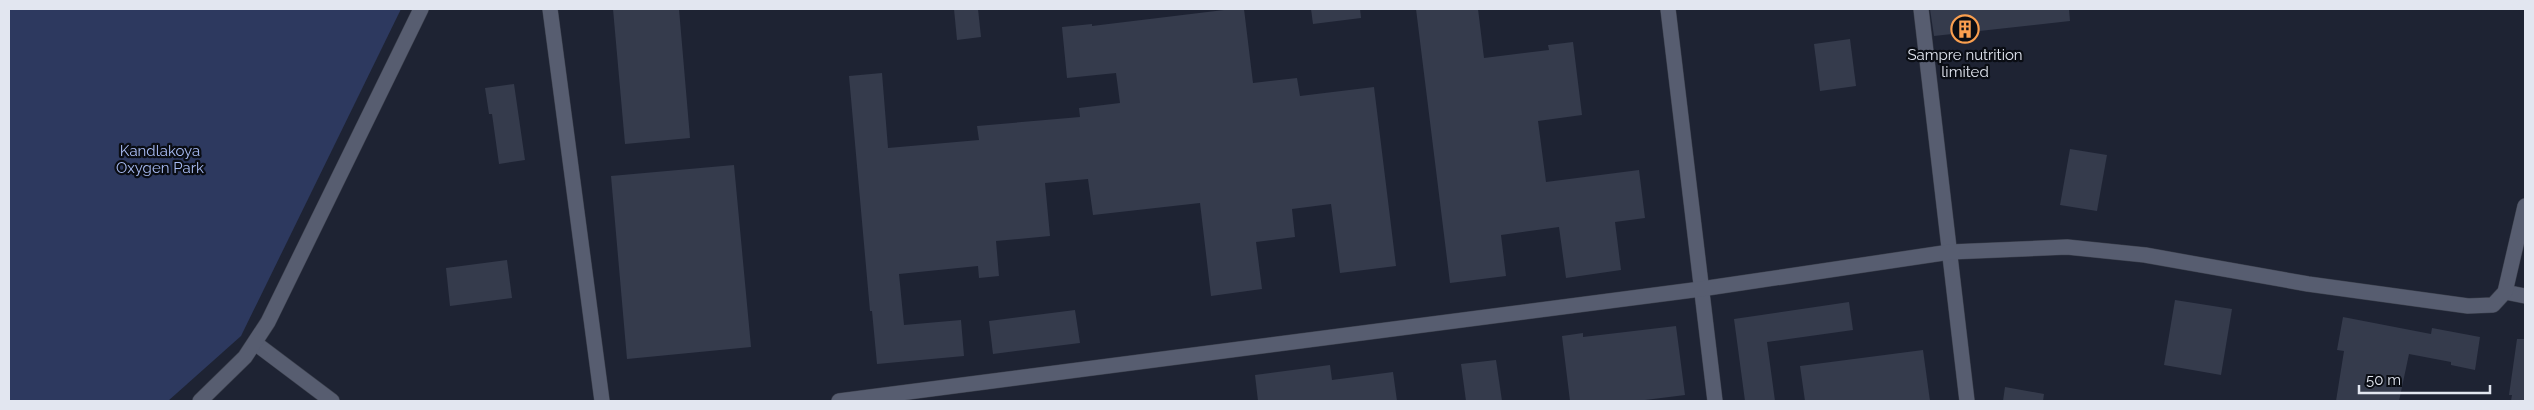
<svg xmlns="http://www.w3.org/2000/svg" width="2534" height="410" font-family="Raleway,sans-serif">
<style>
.green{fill:#2d395f}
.building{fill:#353b4c}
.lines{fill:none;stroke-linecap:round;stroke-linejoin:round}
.street-casing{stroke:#3c404d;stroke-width:16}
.street{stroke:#575d70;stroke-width:15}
.labels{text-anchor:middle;stroke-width:4.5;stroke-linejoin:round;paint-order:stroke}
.poi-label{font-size:15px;fill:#e2e6f0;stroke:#0a0d14}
.park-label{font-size:15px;fill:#a9bcf3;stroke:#0a0d14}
</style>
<rect width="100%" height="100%" fill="#1e2333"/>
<polygon class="green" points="9,9 401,9 241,336 168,401 9,401"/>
<g class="building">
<polygon points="613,9 679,9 690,138 625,144"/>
<polygon points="954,9 978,9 981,37 957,40"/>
<polygon points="1232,9 1244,9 1253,83 1297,78 1300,96 1374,87 1396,266 1340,273 1331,204 1292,209 1295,237 1256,242 1262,289 1211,296 1200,203 1093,215 1088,179 1045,183 1050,236 996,241 999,276 979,278 978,266 899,274 904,325 961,320 964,356 877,364 872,311 870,311 849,76 882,73 888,148 979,140 977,126 1080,117 1079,108 1120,103 1116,73 1067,78 1062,27 1092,24 1092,26"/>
<polygon points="1311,9 1360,9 1361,18 1313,24"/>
<polygon points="1416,9 1478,9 1484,58 1549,50 1548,45 1573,42 1582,115 1538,121 1546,182 1639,170 1645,218 1615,222 1621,270 1566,278 1559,227 1501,235 1506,276 1450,283"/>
<polygon points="1930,9 2069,9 2070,21 1934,36"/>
<polygon points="1850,39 1856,86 1820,91 1814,44"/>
<polygon points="514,84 525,160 499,164 492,114 489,114 485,88"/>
<polygon points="2070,149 2107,155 2097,211 2060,205"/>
<polygon points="734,165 751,347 627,359 611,176"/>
<polygon points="507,260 512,298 450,306 446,268"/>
<polygon points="2175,300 2232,309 2221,375 2164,365"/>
<polygon points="1849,302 1853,330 1767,342 1775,401 1745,401 1734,319"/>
<polygon points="1075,310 1080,343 993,354 989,321"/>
<polygon points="2343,317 2431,334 2432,328 2480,337 2475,370 2451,365 2451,362 2409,354 2399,401 2336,401 2344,351 2337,350"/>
<polygon points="1676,326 1685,395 1637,401 1570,401 1562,336 1583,333 1583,337"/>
<polygon points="2517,339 2525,339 2525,401 2511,401 2512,395 2509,395"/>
<polygon points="1923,350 1930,401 1805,401 1800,366"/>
<polygon points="1496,360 1502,401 1466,401 1461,364"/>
<polygon points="1330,365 1332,380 1393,372 1397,401 1258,401 1255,375"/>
<polygon points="2005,387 2044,394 2043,401 2003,401"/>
</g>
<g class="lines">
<g class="street-casing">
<g id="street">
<polyline points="550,9 602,401"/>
<polyline points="1668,9 1715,401"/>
<polyline points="1921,9 1967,401"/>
<polyline points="2505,292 2525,296"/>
<polyline points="255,343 332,401"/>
<polyline points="200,401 245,357 268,322 421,9"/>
<polyline points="839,401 1701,289 1950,252 2067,247 2145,255 2308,284 2468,306 2493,305 2505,292 2525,206"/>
</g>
</g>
<use href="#street" class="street"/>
</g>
<defs>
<g id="building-ring" transform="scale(1.4375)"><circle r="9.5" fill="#0a0d14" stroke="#fa9f4f" stroke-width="1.5"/><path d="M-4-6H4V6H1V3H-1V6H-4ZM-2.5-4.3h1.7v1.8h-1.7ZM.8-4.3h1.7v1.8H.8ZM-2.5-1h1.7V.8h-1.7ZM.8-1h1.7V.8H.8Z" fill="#fa9f4f"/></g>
</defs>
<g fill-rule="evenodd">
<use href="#building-ring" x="1965" y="29"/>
</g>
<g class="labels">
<g class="poi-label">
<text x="1965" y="60">Sampre nutrition<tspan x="1965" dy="17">limited</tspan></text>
</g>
<g class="park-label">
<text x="160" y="156">Kandlakoya<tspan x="160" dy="17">Oxygen Park</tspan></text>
</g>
</g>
<rect width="2534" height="410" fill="none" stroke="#e2e6f0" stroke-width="20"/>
<path d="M2359 385v8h131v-8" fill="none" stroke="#e2e6f0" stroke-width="2.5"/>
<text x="2366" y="385" font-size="15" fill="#e2e6f0" stroke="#0a0d14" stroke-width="4" paint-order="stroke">50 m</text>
</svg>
